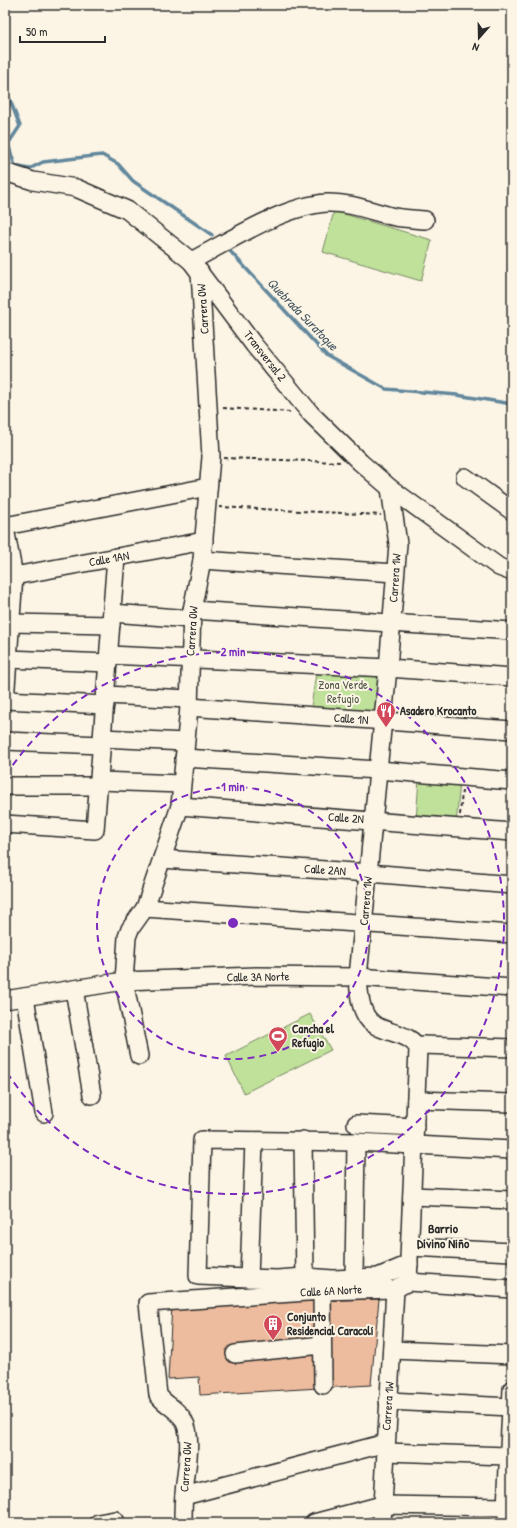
<svg xmlns="http://www.w3.org/2000/svg" width="517" height="1528" font-family="'Patrick Hand',sans-serif">
<style>
.green{fill:#c0e19a;stroke:#768662}
.lines{fill:none;stroke-linecap:round;stroke-linejoin:round}
.stream{stroke:#62879c;stroke-width:3.5}
.building{fill:#edbc9e;stroke:#2b2b2b}
.minor-casing{stroke:#2b2b2b;stroke-width:20}
.path{stroke:#2b2b2b;stroke-width:2;stroke-dasharray:4 3;stroke-linecap:butt}
.minor{stroke:#fcf5e5;stroke-width:17}
.ring{fill:none;stroke:#7b2cbf;stroke-width:2;stroke-dasharray:7 5}
.labels{text-anchor:middle;stroke-width:4;stroke-linejoin:round;paint-order:stroke}
.street-label{font-size:12px;fill:#2b2b2b;stroke:#fcf5e5}
.park-label{font-size:12px;fill:#505847;stroke:#fcf5e5}
.poi-label{font-size:12px;font-weight:bold;fill:#2b2b2b;stroke:#fcf5e5;text-anchor:start}
.water-label{font-size:13px;font-style:italic;fill:#475963;stroke:#fcf5e5}
.neighbourhood-label{font-size:13px;font-weight:bold;fill:#2b2b2b;stroke:#fcf5e5}
.centre{fill:#7b2cbf;stroke:#fcf5e5;stroke-width:2}
.ring-label{font-size:12px;text-anchor:middle;font-weight:bold;fill:#7b2cbf;stroke:#fcf5e5;stroke-width:4;stroke-linejoin:round;paint-order:stroke}
</style>
<rect width="100%" height="100%" fill="#fcf5e5"/>
<filter id="ink" filterUnits="userSpaceOnUse"><feTurbulence type="fractalNoise" baseFrequency=".025" numOctaves="2"/><feDisplacementMap in="SourceGraphic" scale="8" xChannelSelector="R" yChannelSelector="G"/><feConvolveMatrix kernelMatrix="1 2 1 2 8 2 1 2 1" color-interpolation-filters="sRGB"/></filter>
<g filter="url(#ink)">
<g class="green">
<polygon points="334,211 432,240 421,281 323,252"/>
<polygon points="317,666 381,669 376,719 310,714"/>
<polygon points="419,778 460,781 456,825 416,821"/>
<polygon points="310,1014 331,1050 244,1093 226,1056"/>
</g>
<g class="lines">
<g class="stream">
<polyline points="5,38 7,44 5,51"/>
<polyline points="5,87 20,126 8,144 15,166 29,169 43,162 102,155 118,164 133,181 212,235"/>
<polyline points="229,250 327,356 386,389 457,395 512,404"/>
</g>
</g>
<polygon class="building" points="379,1299 371,1385 200,1395 199,1377 168,1379 172,1305"/>
<g class="lines">
<g class="minor-casing">
<g id="minor">
<polyline points="5,172 33,181 76,188 127,210 191,261 254,345 311,414 360,462 390,488 499,567 512,572"/>
<path d="M191 261C230 241 282 206 327 203 350 202 373 212 395 217 405 219 416 219 425 220"/>
<polyline points="465,477 512,511"/>
<path d="M390 488 398 544 388 668 358 977C359 990 359 1003 365 1014 375 1036 410 1029 418 1049L408 1282"/>
<polyline points="5,526 208,487"/>
<polyline points="5,528 14,576 5,701"/>
<polyline points="202,560 395,573"/>
<polyline points="14,576 204,541"/>
<polyline points="192,610 512,631"/>
<polyline points="112,613 191,619"/>
<polyline points="10,623 111,625"/>
<polyline points="109,655 388,668 512,677"/>
<polyline points="8,659 108,663"/>
<polyline points="105,695 189,699"/>
<polyline points="5,700 105,705"/>
<polyline points="189,707 512,730"/>
<polyline points="102,738 185,742"/>
<polyline points="5,741 101,745"/>
<polyline points="184,758 378,770 512,781"/>
<polyline points="99,781 181,784"/>
<polyline points="5,786 98,786"/>
<polyline points="180,806 512,832"/>
<polyline points="5,824 95,830 116,557"/>
<polyline points="162,859 369,873 512,885"/>
<polyline points="145,908 512,934"/>
<polyline points="74,989 92,1095"/>
<polyline points="25,997 44,1113"/>
<polyline points="5,1000 124,981 256,976 358,977 512,988"/>
<polyline points="418,1049 422,1045 512,1048"/>
<polyline points="139,1056 124,981 127,937 130,929 145,908 180,806 189,707 192,610 202,560 211,457 200,272"/>
<polyline points="416,1100 512,1103"/>
<polyline points="356,1124 415,1127"/>
<polyline points="303,1140 305,1277"/>
<polyline points="412,1196 512,1200"/>
<polyline points="410,1247 512,1252"/>
<polyline points="409,1264 378,1277 333,1279 305,1277 277,1279 198,1276 202,1140 356,1142 512,1150"/>
<polyline points="354,1277 356,1142"/>
<polyline points="249,1278 254,1141"/>
<polyline points="322,1291 323,1385"/>
<polyline points="392,1350 512,1355"/>
<polyline points="235,1354 322,1345"/>
<polyline points="388,1401 511,1407"/>
<polyline points="385,1452 508,1456"/>
<polyline points="184,1496 386,1443"/>
<polyline points="98,1523 115,1520 116,1523"/>
<path d="M183 1523C183 1514 183 1504 184 1495 185 1475 194 1438 184 1421 179 1410 165 1405 158 1395L148 1303 322 1291 395 1289 408 1282 512 1289"/>
<polyline points="314,1523 382,1505 506,1507"/>
<polyline points="382,1523 395,1289"/>
<polyline points="508,1523 506,1507 512,1389"/>
</g>
</g>
<g class="path">
<polyline points="223,408 292,412"/>
<polyline points="224,458 340,462"/>
<polyline points="219,507 381,515"/>
<polyline points="460,815 462,791"/>
</g>
<use href="#minor" class="minor"/>
</g>
</g>
<g class="ring">
<circle cx="233" cy="923" r="136"/>
<path d="M6 775A271 271 0 1 1 6 1071"/>
</g>
<defs>
<g id="restaurant-pin" transform="scale(1)"><path d="M0 17L-7.5 6A9.5 9.5 0 1 1 7.5 6Z" fill="#d1495b" stroke="#fcf5e5"/><path d="M-5-6h1v4h1v-4h1v4h1v-4h1v5L-1.5 .5V6h-2V.5L-5-1ZM5-6V6H3V1.5H1.5Q1.5-4 5-6Z" fill="#fff"/></g>
<g id="stadium-pin" transform="scale(1)"><path d="M0 17L-7.5 6A9.5 9.5 0 1 1 7.5 6Z" fill="#d1495b" stroke="#fcf5e5"/><path d="M0-5a6.5 5 0 1 0 0 10a6.5 5 0 1 0 0-10ZM-3.5-1.8h7v3.6h-7Z" fill="#fff"/></g>
<g id="building-pin" transform="scale(1)"><path d="M0 17L-7.5 6A9.5 9.5 0 1 1 7.5 6Z" fill="#d1495b" stroke="#fcf5e5"/><path d="M-4-6H4V6H1V3H-1V6H-4ZM-2.5-4.3h1.7v1.8h-1.7ZM.8-4.3h1.7v1.8H.8ZM-2.5-1h1.7V.8h-1.7ZM.8-1h1.7V.8H.8Z" fill="#fff"/></g>
</defs>
<g fill-rule="evenodd">
<use href="#restaurant-pin" x="386" y="711"/>
<use href="#stadium-pin" x="278" y="1036"/>
<use href="#building-pin" x="273" y="1324"/>
</g>
<g class="labels">
<g class="street-label">
<text transform="translate(203 309) rotate(-94)" y="4">Carrera 0W</text>
<text transform="translate(265 356) rotate(52)" y="4">Transversal 2</text>
<text transform="translate(109 559) rotate(-10)" y="4">Calle 1AN</text>
<text transform="translate(395 578) rotate(-86)" y="4">Carrera 1W</text>
<text transform="translate(192 631) rotate(-86)" y="4">Carrera 0W</text>
<text transform="translate(351 719) rotate(4)" y="4">Calle 1N</text>
<text transform="translate(346 818) rotate(4)" y="4">Calle 2N</text>
<text transform="translate(325 870) rotate(4)" y="4">Calle 2AN</text>
<text transform="translate(366 901) rotate(-85)" y="4">Carrera 1W</text>
<text transform="translate(258 977) rotate(-1)" y="4">Calle 3A Norte</text>
<text transform="translate(331 1291) rotate(-3)" y="4">Calle 6A Norte</text>
<text transform="translate(388 1406) rotate(-86)" y="4">Carrera 1W</text>
<text transform="translate(186 1467) rotate(-86)" y="4">Carrera 0W</text>
</g>
<g class="park-label">
<text x="343" y="689">Zona Verde<tspan x="343" dy="14">Refugio</tspan></text>
</g>
<g class="poi-label">
<text x="400" y="715">Asadero Krocanto</text>
<text x="292" y="1033">Cancha el<tspan x="292" dy="14">Refugio</tspan></text>
<text x="287" y="1321">Conjunto<tspan x="287" dy="14">Residencial Caracolí</tspan></text>
</g>
<g class="water-label">
<text transform="translate(303 314) rotate(46)" y="5">Quebrada Suratoque</text>
</g>
<g class="neighbourhood-label">
<text x="443" y="1233">Barrio<tspan x="443" dy="15">Divino Niño</tspan></text>
</g>
</g>
<circle cx="233" cy="923" r="6" class="centre"/>
<g class="ring-label">
<text x="233" y="656">2 min</text>
<text x="233" y="791">1 min</text>
</g>
<rect width="517" height="1528" fill="none" stroke="#fcf5e5" stroke-width="20"/>
<rect x="10" y="10" width="497" height="1508" fill="none" stroke="#2b2b2b" stroke-width="1.5" filter="url(#ink)"/>
<g transform="translate(479 38) rotate(200)" stroke="#fcf5e5" stroke-width="3" paint-order="stroke">
<path d="M0-3L7 15L0 10L-7 15Z" fill="#2b2b2b"/>
<text y="-6" font-size="11" font-weight="bold" text-anchor="middle" fill="#2b2b2b">N</text>
</g>
<path d="M20 36v6h85v-6" fill="none" stroke="#2b2b2b" stroke-width="2"/>
<text x="26" y="36" font-size="12" fill="#2b2b2b" stroke="#fcf5e5" stroke-width="3" paint-order="stroke">50 m</text>
</svg>
